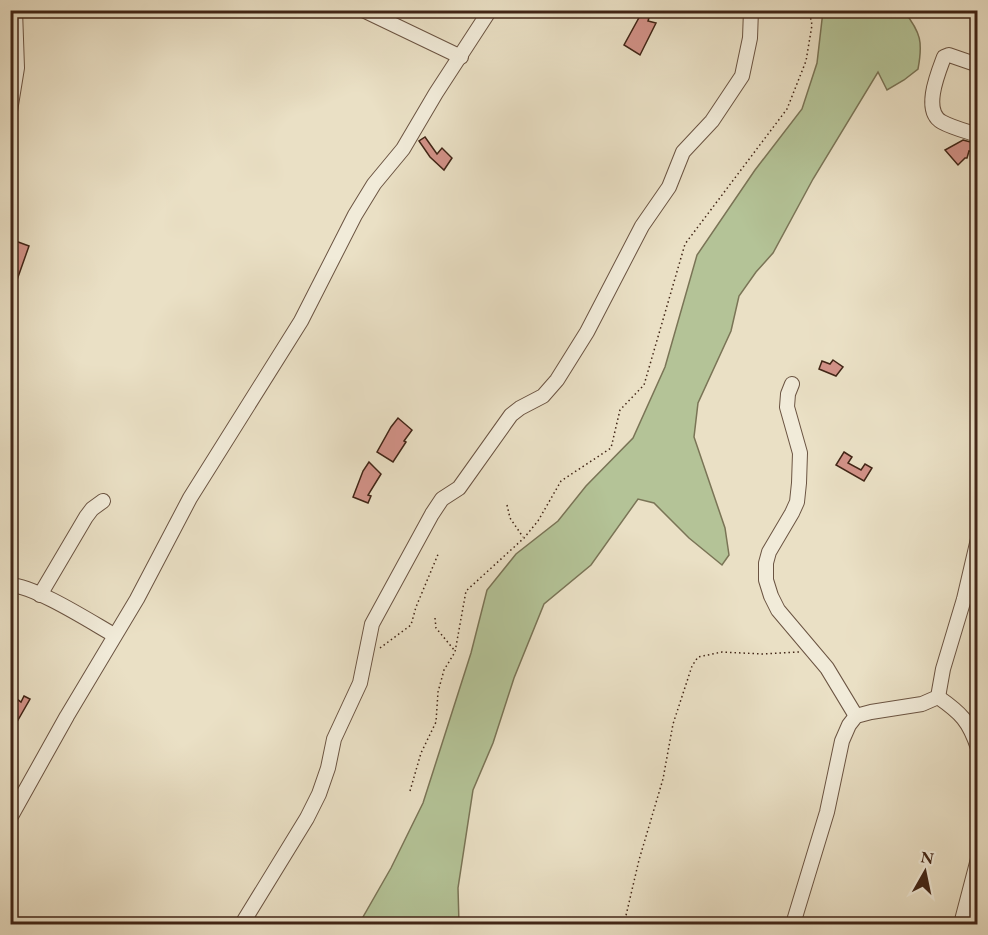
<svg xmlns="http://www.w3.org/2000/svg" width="988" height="935" font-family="'EB Garamond',serif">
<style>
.green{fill:#b4c397;stroke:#7a7456;stroke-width:1.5}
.building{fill:#d29288;stroke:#412516;stroke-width:1.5}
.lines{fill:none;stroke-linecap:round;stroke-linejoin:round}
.minor-casing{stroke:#6b5442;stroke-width:16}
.path{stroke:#412516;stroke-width:1.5;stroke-dasharray:1.5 3;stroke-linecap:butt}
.minor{stroke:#f1ebd9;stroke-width:14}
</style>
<rect width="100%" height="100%" fill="#eae0c5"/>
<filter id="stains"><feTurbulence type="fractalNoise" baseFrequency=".00333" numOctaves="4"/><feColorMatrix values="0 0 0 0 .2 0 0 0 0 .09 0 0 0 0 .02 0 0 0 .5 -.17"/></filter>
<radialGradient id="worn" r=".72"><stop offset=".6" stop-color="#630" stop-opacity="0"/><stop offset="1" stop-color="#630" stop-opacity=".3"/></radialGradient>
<path class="green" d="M823 11H904C921 33 923 42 918 69L904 80 887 90 878 72 813 179 773 253 756 272 739 296 731 331 698 403 694 437 725 528 729 555 722 565 689 538 654 503 638 499 591 565 544 604 514 678 493 743 473 790 458 888 459 924H359L391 868 423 803 471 653 487 590 516 554 558 521 586 486 633 438 665 367 697 255 755 170 802 109 817 63Z"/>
<g class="building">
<polygon points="641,14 649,18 648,21 656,23 640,55 624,45"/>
<polygon points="425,137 437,154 442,148 452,158 444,170 430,157 419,141"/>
<polygon points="963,140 978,144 978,153 969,151 967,158 965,158 958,165 945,150"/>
<polygon points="10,239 29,246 12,294 10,294"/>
<polygon points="833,360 843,367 836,376 819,369 822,361 830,364"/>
<polygon points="398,418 412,430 404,441 406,442 393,462 377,452 391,427"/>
<polygon points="844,452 852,457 848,463 861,470 865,464 872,468 864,481 836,465"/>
<polygon points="369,462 381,474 368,495 371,496 368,503 353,497 363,471"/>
<polygon points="24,696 30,699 10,734 10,719 14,714 11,712 17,699 21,702"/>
</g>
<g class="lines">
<g class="minor-casing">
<g id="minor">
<polyline points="363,10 461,57"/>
<path d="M978 65 949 55 944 57C938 73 922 111 942 122 953 128 966 131 978 135"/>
<polyline points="10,111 17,68 15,10"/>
<polyline points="792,384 788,394 787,407 800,453 799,483 797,502 792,513 769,552 766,563 766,580 771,596 778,610 827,668 856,716"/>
<path d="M10 585C35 586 91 622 114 635"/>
<polyline points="40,595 86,517 92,509 103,501"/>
<path d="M938 697C961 713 969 721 978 748"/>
<polyline points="10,818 67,716 137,599 190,498 301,321 355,215 374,184 403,149 436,93 490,10"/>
<polyline points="242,924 307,818 319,794 328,768 334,739 360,683 372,624 432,514 442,499 459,488 511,415 520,408 543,396 557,380 587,332 642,226 669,187 683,152 712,121 742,76 750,38 751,10"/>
<polyline points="793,924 827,812 842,741 849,725 856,716 871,712 922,704 938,697 943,669 964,599 978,539"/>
<polyline points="961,924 978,859"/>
</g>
</g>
<g class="path">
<polyline points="507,505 510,518 523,537"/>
<polyline points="435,618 436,628 455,651"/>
<polyline points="380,648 411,625 416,607 439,552"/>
<polyline points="410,791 421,753 436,722 438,692 444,670 455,652 466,591 524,538 538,521 561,481 611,448 620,410 644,385 685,244 787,109 806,61 812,25 809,10"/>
<polyline points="624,924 639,860 663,779 673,724 692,666 698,657 722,652 762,654 799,652"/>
</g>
<use href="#minor" class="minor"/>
</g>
<rect width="988" height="935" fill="none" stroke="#eae0c5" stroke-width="36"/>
<rect x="12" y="12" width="964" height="911" fill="none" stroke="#412516" stroke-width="3"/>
<rect x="18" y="18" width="952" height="899" fill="none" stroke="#412516" stroke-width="1.5"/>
<g transform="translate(925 872) rotate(9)" stroke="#f1ebd9" stroke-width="4.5" paint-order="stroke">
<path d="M0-4.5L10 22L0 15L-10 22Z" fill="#412516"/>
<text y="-9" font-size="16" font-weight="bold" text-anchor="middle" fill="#412516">N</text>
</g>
<rect width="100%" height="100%" filter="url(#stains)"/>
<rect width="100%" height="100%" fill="url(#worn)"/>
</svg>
